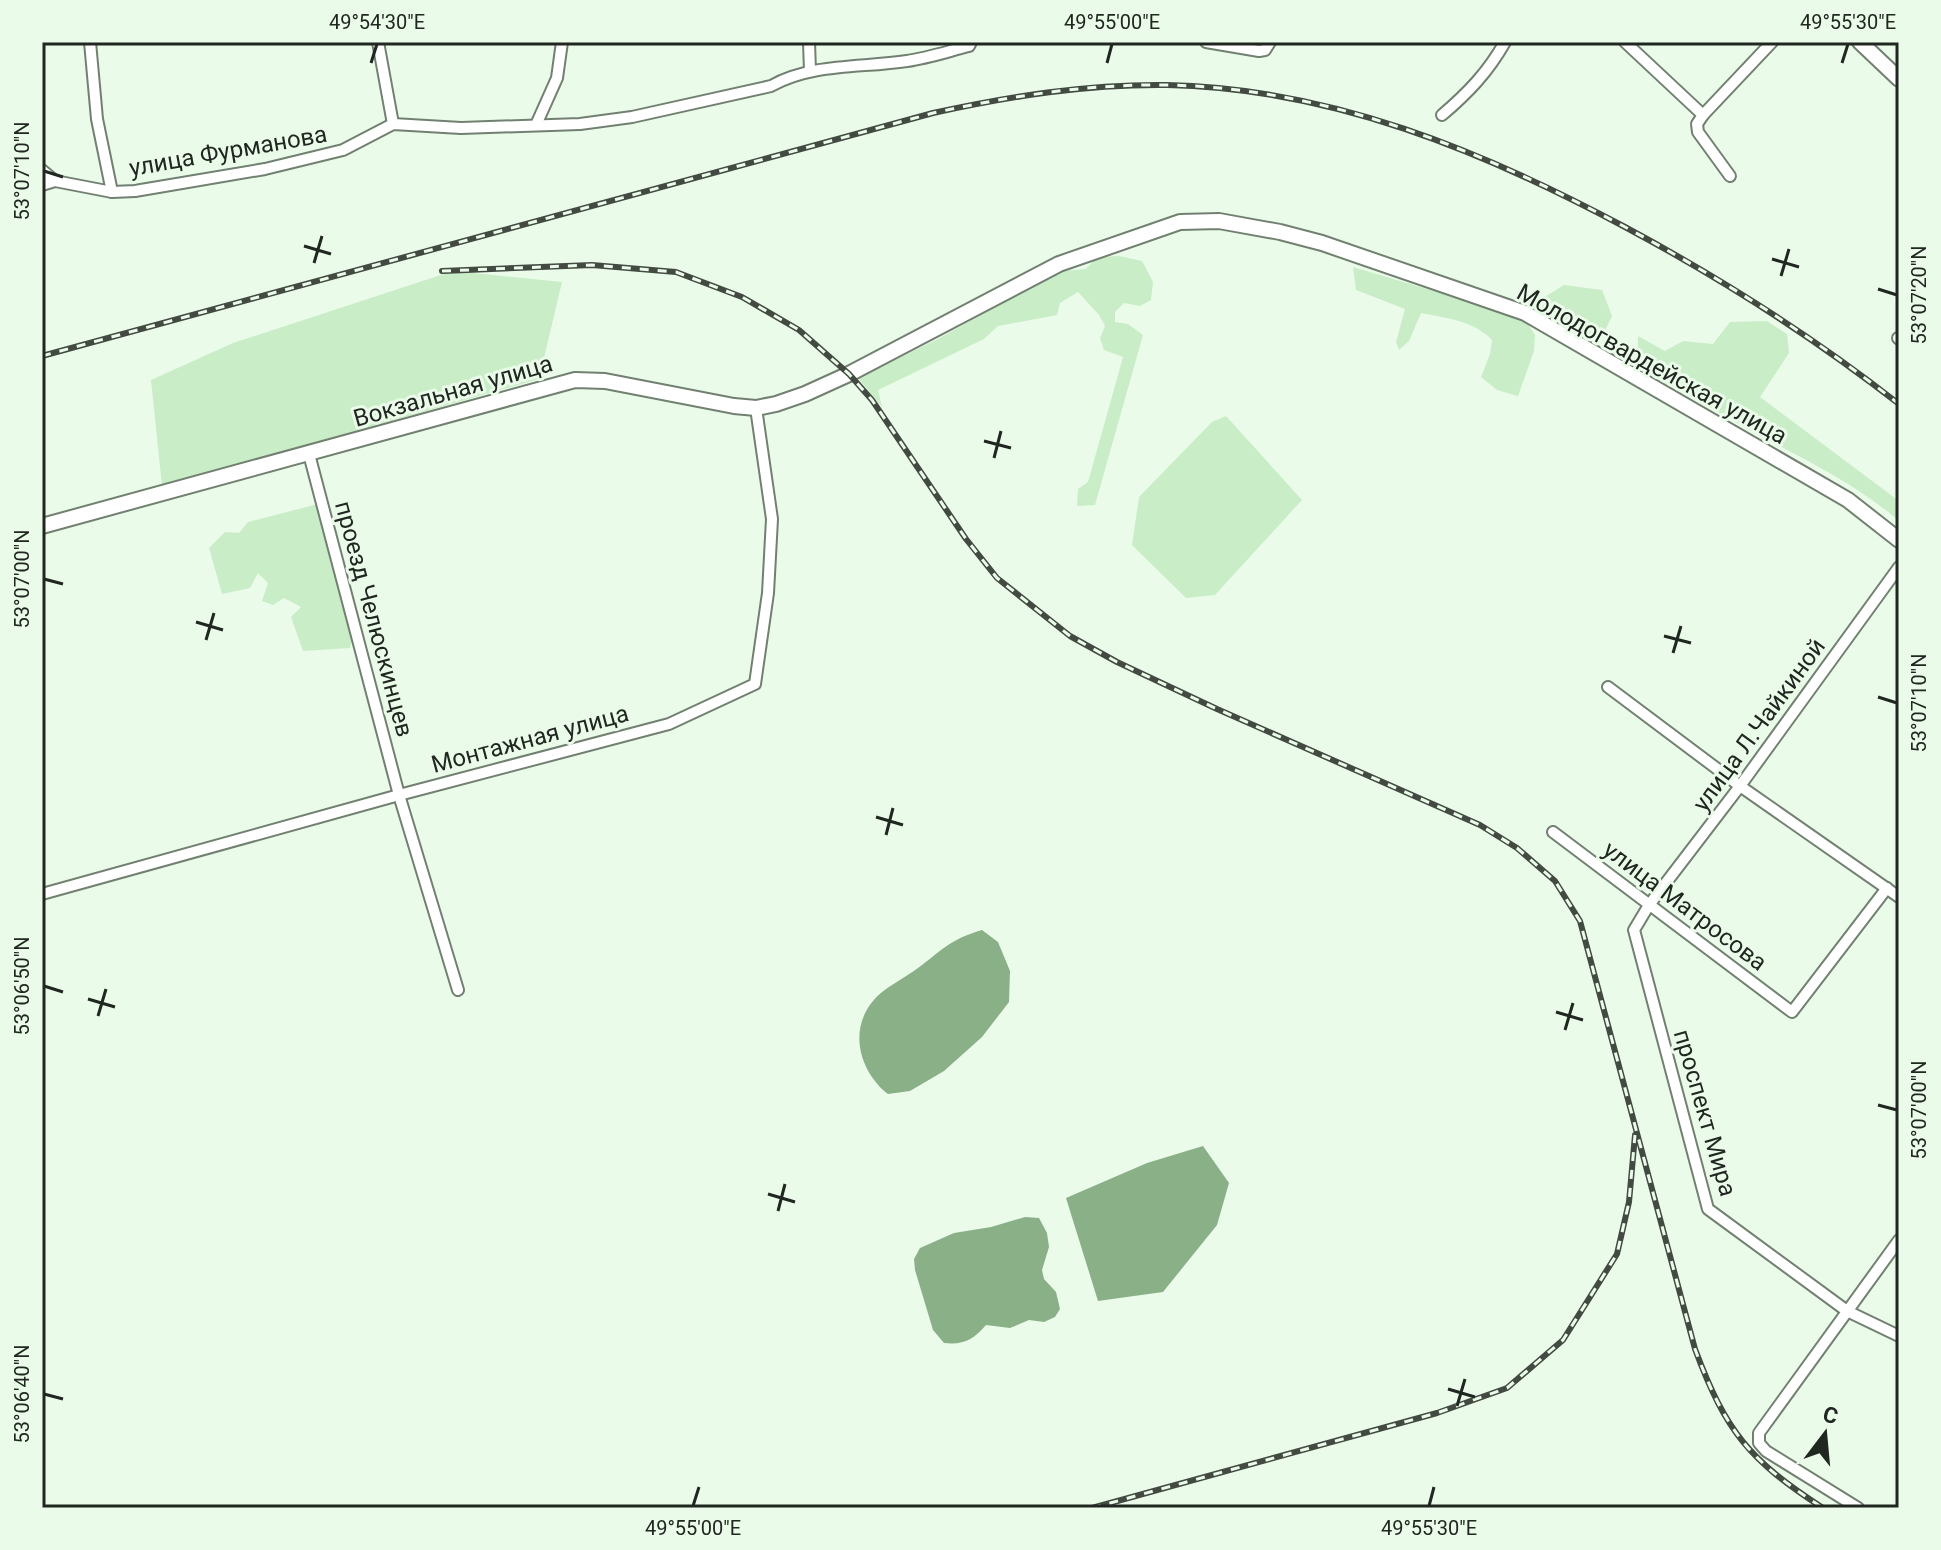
<svg xmlns="http://www.w3.org/2000/svg" width="1941" height="1550" font-family="Roboto,sans-serif">
<style>
.green{fill:#c9edc6}
.water{fill:#8ab088}
.lines{fill:none;stroke-linecap:round;stroke-linejoin:round}
.street-casing{stroke:#728071;stroke-width:14}
.secondary-casing{stroke:#728071;stroke-width:18}
.street{stroke:#fff;stroke-width:10}
.secondary{stroke:#fff;stroke-width:14}
.rail-casing{stroke:#424a42;stroke-width:6}
.rail{stroke:#ebfbea;stroke-width:3;stroke-dasharray:9;stroke-linecap:butt}
.ticks{fill:none;stroke:#202620;stroke-width:3}
.labels{text-anchor:middle;stroke-width:6;stroke-linejoin:round;paint-order:stroke}
.street-label{font-size:24px;fill:#202620;stroke:#ebfbea}
.neatline{fill:none;stroke:#202620;stroke-width:3}
.ticks-label{font-size:20px;text-anchor:middle;fill:#202620}
</style>
<rect width="100%" height="100%" fill="#ebfbea"/>
<g class="green">
<polygon points="1119,256 1142,261 1153,282 1151,300 1140,306 1124,303 1115,312 1115,322 1128,324 1143,335 1095,505 1077,506 1078,489 1088,482 1123,357 1104,350 1100,338 1105,326 1099,315 1078,292 1060,303 1057,315 998,326 984,339 878,390 882,407 858,378 936,340 1061,271 1086,269 1097,257"/>
<path d="M1353 267 1524 318 1535 335 1534 351 1518 396 1497 390 1481 377 1490 354 1492 340C1474 321 1447 318 1421 313L1409 341 1399 350 1396 342 1405 309 1356 290Z"/>
<polygon points="453,271 562,282 539,379 162,486 151,380 233,343"/>
<polygon points="1564,285 1602,290 1612,316 1603,335 1581,335 1559,321 1543,305 1543,298"/>
<path d="M1767 321 1787 334 1789 353 1760 397 1899 501V521C1855 483 1801 458 1750 430 1712 409 1675 386 1638 363V336L1665 351 1683 341 1713 344 1730 322Z"/>
<polygon points="1226,416 1302,500 1215,595 1186,598 1132,545 1139,497 1212,422"/>
<polygon points="318,504 353,634 350,648 303,651 291,617 301,607 284,598 273,605 262,601 268,583 258,573 250,588 222,594 209,548 225,532 239,533 248,522"/>
</g>
<g class="water">
<path d="M982 930 998 942 1010 971 1009 1002 982 1037 944 1071 910 1091 888 1094C860 1072 848 1031 873 1001 883 988 905 978 918 968 945 948 949 940 982 930Z"/>
<polygon points="1203,1146 1229,1183 1217,1225 1163,1292 1098,1301 1066,1198 1147,1163"/>
<path d="M1025 1217 1039 1218 1047 1233 1049 1247 1042 1270 1044 1279 1056 1292 1060 1309 1055 1317 1044 1322 1029 1320 1010 1328 986 1325C973 1340 964 1345 944 1343L933 1330 915 1270 914 1259 920 1248 954 1233 991 1227Z"/>
</g>
<g class="lines">
<g class="street-casing">
<g id="street">
<polyline points="90,42 97,119 112,192"/>
<polyline points="378,42 393,124"/>
<polyline points="809,42 810,71"/>
<polyline points="1206,42 1259,51 1265,50 1270,42"/>
<polyline points="1625,42 1703,115 1697,124 1698,132 1730,176"/>
<path d="M1442 115C1468 93 1488 72 1505 42"/>
<polyline points="1703,115 1772,42"/>
<polyline points="536,125 557,78 562,42"/>
<polyline points="42,170 55,181"/>
<path d="M42 185 55 181 112 192 135 191 265 169 343 150 393 124 461 128 580 124 632 117 771 86C812 63 861 68 907 61 928 58 949 51 969 46L971 42"/>
<polyline points="1898,338 1899,339"/>
<polyline points="309,454 399,795 458,990"/>
<polyline points="1899,567 1740,786 1649,905 1634,930 1708,1209 1847,1311 1899,1336"/>
<polyline points="1608,687 1740,786 1899,897"/>
<polyline points="1553,832 1792,1012 1887,888"/>
<polyline points="42,894 399,795 669,724 755,684 768,593 772,519 756,408"/>
<polyline points="1858,1508 1766,1451 1759,1443 1759,1433 1899,1240"/>
</g>
</g>
<g class="secondary-casing">
<g id="secondary">
<polyline points="1860,42 1899,79"/>
<polyline points="42,526 575,380 605,381 734,406 756,408 776,404 805,394 849,374 1059,264 1180,222 1219,221 1280,232 1322,243 1525,313 1848,500 1899,540"/>
</g>
</g>
<use href="#street" class="street"/>
<use href="#secondary" class="secondary"/>
<g class="rail-casing">
<g id="rail">
<path d="M442 271 592 265 676 272 742 297 799 330 849 374 872 400 966 539 997 578 1070 636 1117 662 1217 709 1480 825 1517 848 1555 881 1580 921 1695 1349C1726 1432 1749 1460 1823 1508"/>
<path d="M42 356 933 113C1011 96 1087 84 1167 85 1330 88 1483 151 1625 227 1722 279 1812 336 1899 404"/>
<polyline points="1092,1508 1437,1413 1507,1388 1563,1340 1617,1254 1629,1202 1635,1135"/>
</g>
</g>
<use href="#rail" class="rail"/>
</g>
<path class="ticks" d="M371 63 377 44M1107 63 1112 44M1842 63 1848 44M44 171 63 177M304 246 331 254M1772 259 1799 267M314 263 322 236M1781 276 1789 249M1878 289 1897 295M984 441 1011 448M994 458 1001 431M44 579 63 584M196 622 223 630M1664 636 1691 643M206 640 214 613M1673 653 1681 626M1878 697 1897 703M876 817 903 825M886 835 893 808M44 986 63 992M88 999 115 1007M1556 1012 1583 1020M98 1016 106 989M1565 1030 1573 1003M1878 1105 1897 1110M768 1194 795 1202M778 1211 785 1184M1448 1389 1475 1397M44 1394 63 1399M1457 1406 1465 1379M693 1506 699 1487M1429 1506 1434 1487"/>
<g class="labels">
<g class="street-label">
<text transform="translate(228 151) rotate(-10)" y="8">улица Фурманова</text>
<text transform="translate(1652 364) rotate(29)" y="8">Молодогвардейская улица</text>
<text transform="translate(453 391) rotate(-16)" y="8">Вокзальная улица</text>
<text transform="translate(374 619) rotate(75)" y="8">проезд Челюскинцев</text>
<text transform="translate(1759 725) rotate(-54)" y="8">улица Л.Чайкиной</text>
<text transform="translate(530 739) rotate(-15)" y="8">Монтажная улица</text>
<text transform="translate(1685 906) rotate(37)" y="8">улица Матросова</text>
<text transform="translate(1705 1113) rotate(74)" y="8">проспект Мира</text>
</g>
</g>
<rect width="1941" height="1550" fill="none" stroke="#ebfbea" stroke-width="88"/>
<g transform="translate(1825 1434) rotate(16)" stroke="#ebfbea" stroke-width="6" paint-order="stroke">
<path d="M0-6L14 30L0 20L-14 30Z" fill="#202620"/>
<text y="-12" font-size="22" font-weight="bold" text-anchor="middle" fill="#202620">С</text>
</g>
<rect x="44" y="44" width="1853" height="1462" class="neatline"/>
<g class="ticks-label">
<text x="377" y="29">49°54'30"E</text>
<text x="1112" y="29">49°55'00"E</text>
<text x="1848" y="29">49°55'30"E</text>
<text transform="translate(22 171) rotate(-90)" y="7">53°07'10"N</text>
<text transform="translate(1919 295) rotate(-90)" y="7">53°07'20"N</text>
<text transform="translate(22 579) rotate(-90)" y="7">53°07'00"N</text>
<text transform="translate(1919 703) rotate(-90)" y="7">53°07'10"N</text>
<text transform="translate(22 986) rotate(-90)" y="7">53°06'50"N</text>
<text transform="translate(1919 1110) rotate(-90)" y="7">53°07'00"N</text>
<text transform="translate(22 1394) rotate(-90)" y="7">53°06'40"N</text>
<text x="693" y="1535">49°55'00"E</text>
<text x="1429" y="1535">49°55'30"E</text>
</g>
</svg>
